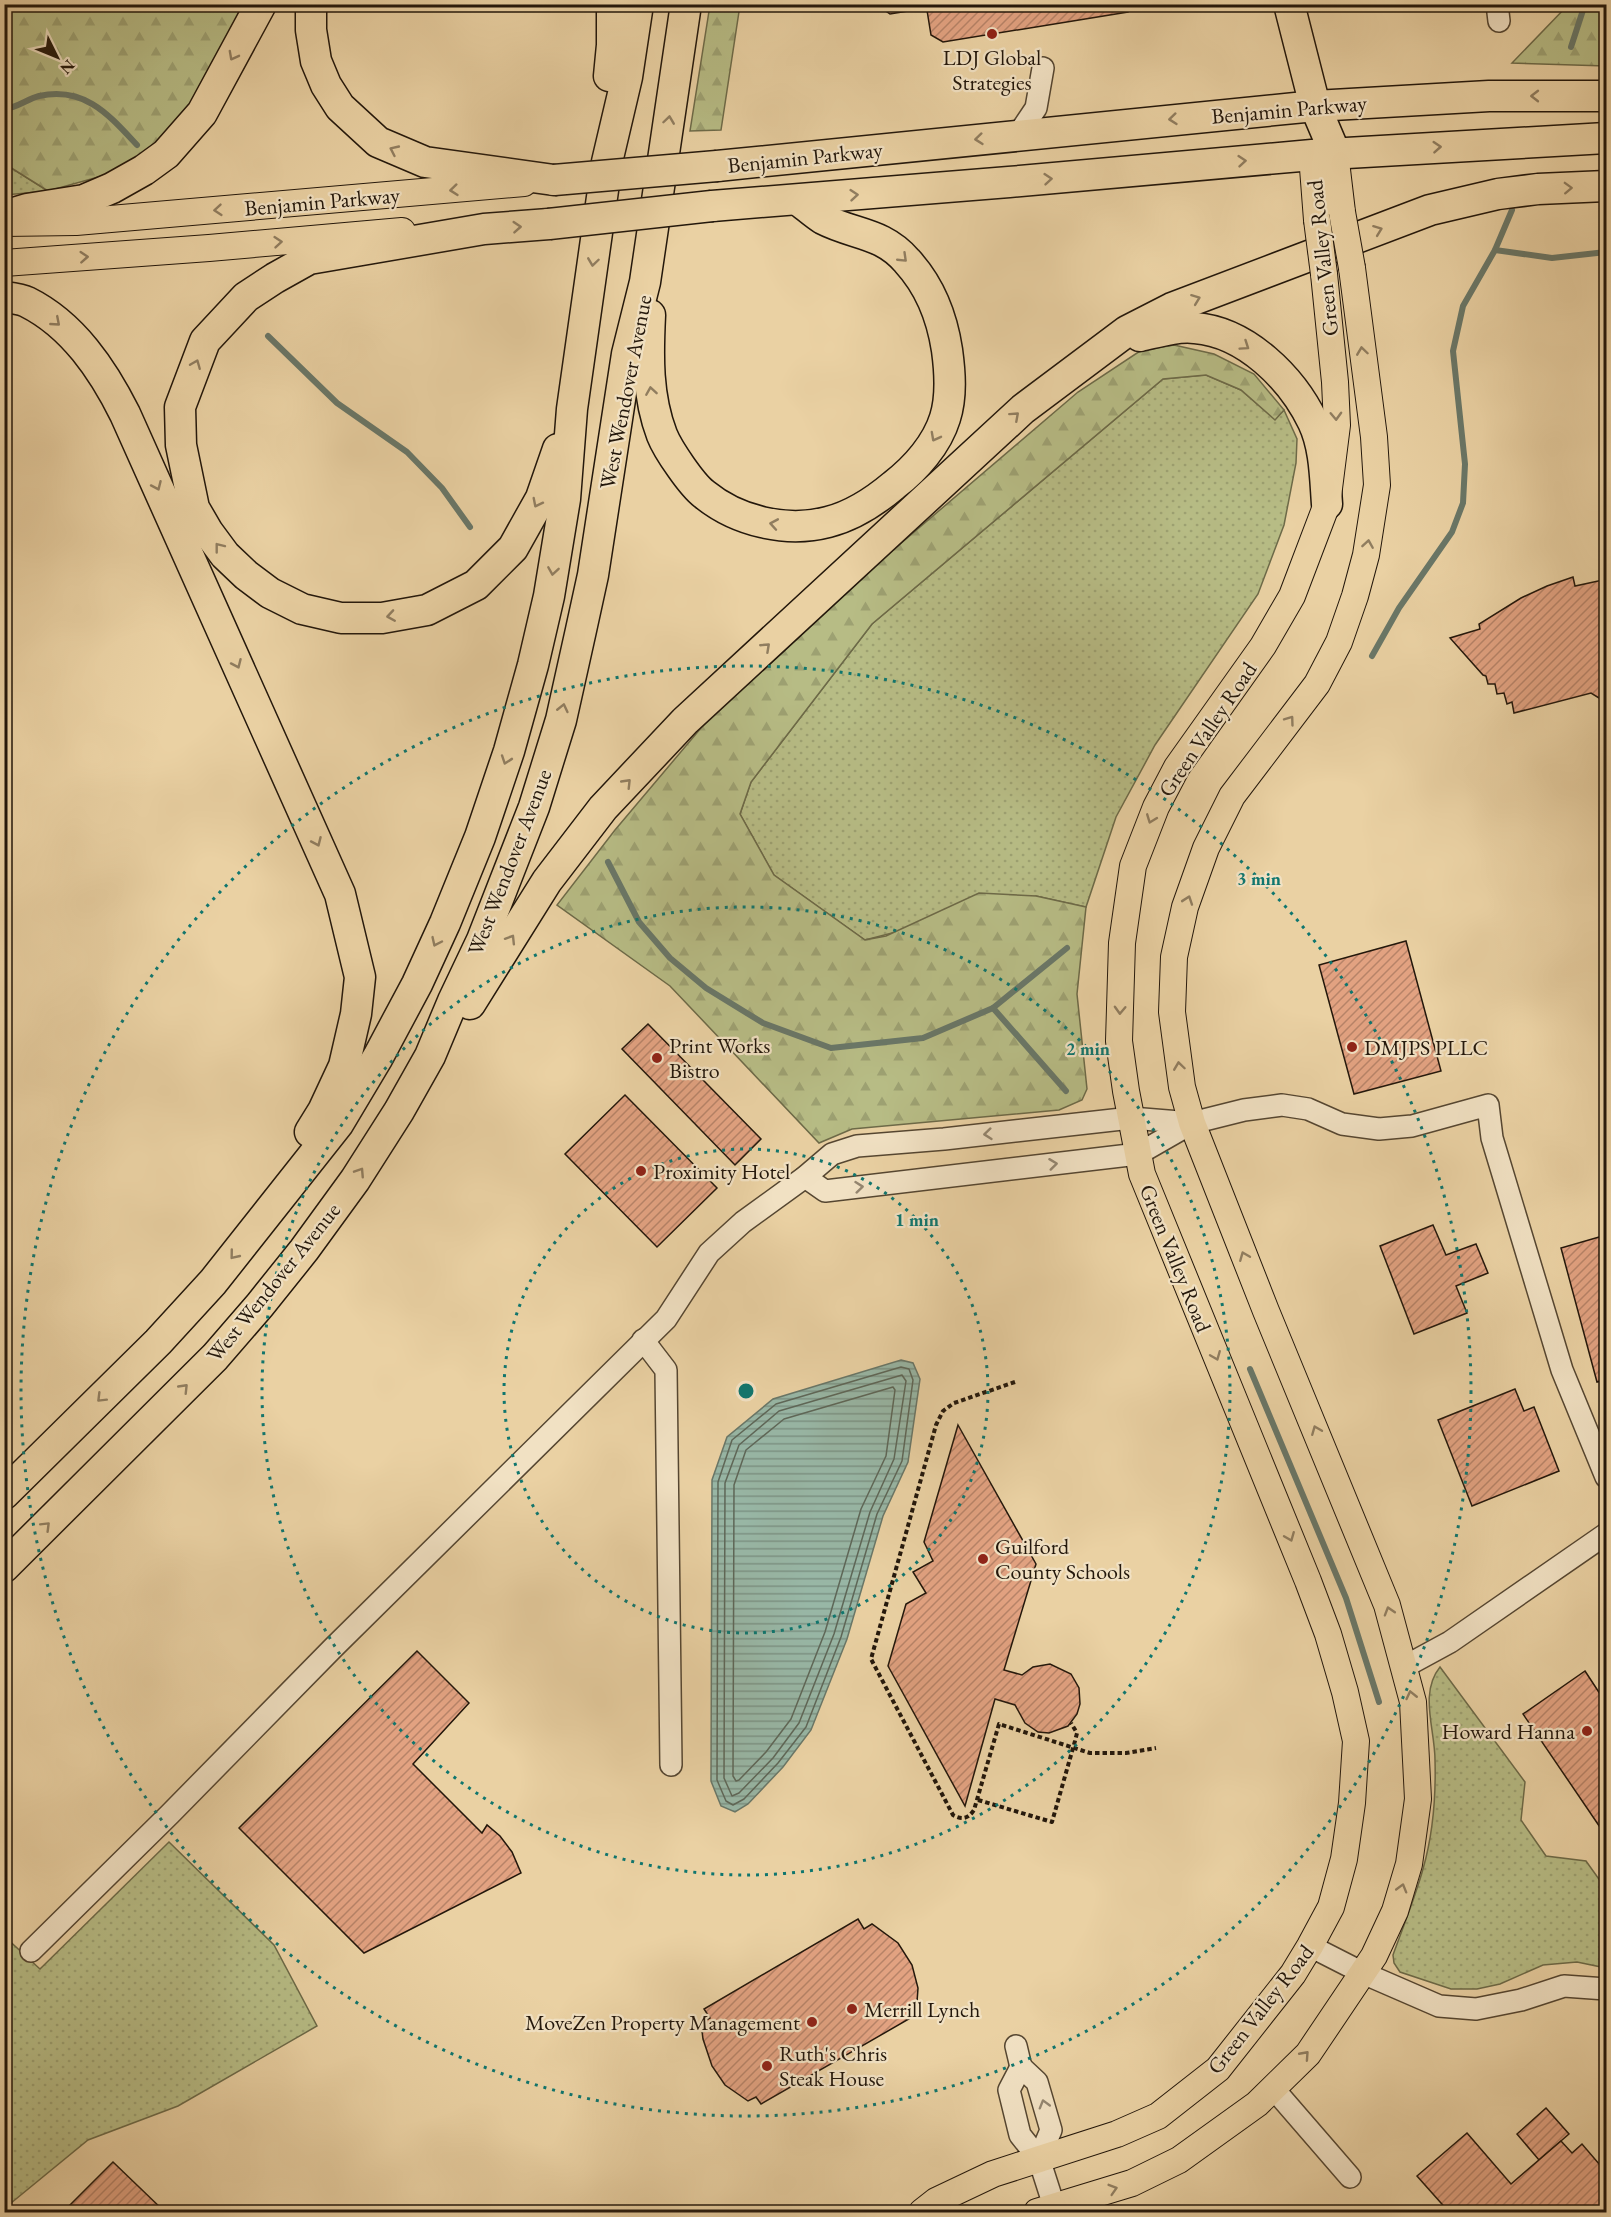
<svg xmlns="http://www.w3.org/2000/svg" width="1611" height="2217" font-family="'EB Garamond',serif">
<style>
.grass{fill:url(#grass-dots);stroke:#6d6a48;stroke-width:1.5}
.forest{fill:url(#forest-firs);stroke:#6d6a48;stroke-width:1.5}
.water{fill:url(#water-rules);stroke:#697768;stroke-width:1.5}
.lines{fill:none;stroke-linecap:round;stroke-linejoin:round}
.shore{stroke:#5e6758;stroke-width:1.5}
.stream{stroke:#697768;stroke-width:6}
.building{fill:url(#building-hatch);stroke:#23170b;stroke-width:1.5}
.minor-casing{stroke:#554631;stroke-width:24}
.major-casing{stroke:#23170b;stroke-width:28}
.highway-casing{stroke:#23170b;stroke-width:33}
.path{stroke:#23170b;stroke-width:4;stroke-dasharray:4.5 3;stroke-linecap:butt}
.minor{stroke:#f1e1c3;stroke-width:21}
.major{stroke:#ead1a3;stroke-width:26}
.highway{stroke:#ead1a3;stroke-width:30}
.major-bridge-casing{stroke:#23170b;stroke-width:28;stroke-linecap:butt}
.highway-bridge-casing{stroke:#23170b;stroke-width:33;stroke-linecap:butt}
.major-bridge{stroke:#ead1a3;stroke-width:26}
.highway-bridge{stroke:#ead1a3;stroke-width:30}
.oneway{stroke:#907d5f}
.oneway2{stroke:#948670}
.ring{fill:none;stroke:#0f766e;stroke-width:3;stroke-dasharray:3 6}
.poi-dot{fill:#8f2418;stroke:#f1e1c3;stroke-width:2}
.labels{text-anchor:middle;stroke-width:4.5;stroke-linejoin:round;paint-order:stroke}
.poi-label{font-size:22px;fill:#23170b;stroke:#f1e1c3;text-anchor:start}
.street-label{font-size:22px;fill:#23170b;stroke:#f1e1c3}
.centre{fill:#0f766e;stroke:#f1e1c3;stroke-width:3}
.ring-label{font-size:18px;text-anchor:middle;font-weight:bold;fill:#0f766e;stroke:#f1e1c3;stroke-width:4.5;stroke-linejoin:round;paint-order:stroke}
</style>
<defs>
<pattern id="grass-dots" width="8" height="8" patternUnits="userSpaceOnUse" patternTransform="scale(1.5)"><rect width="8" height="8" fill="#b7bc85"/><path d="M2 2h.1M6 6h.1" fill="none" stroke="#9da172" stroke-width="1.8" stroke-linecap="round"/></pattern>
<pattern id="forest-firs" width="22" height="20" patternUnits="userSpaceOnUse" patternTransform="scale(1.5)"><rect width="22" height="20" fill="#b7bc85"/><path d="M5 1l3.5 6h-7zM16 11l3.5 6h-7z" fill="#9da172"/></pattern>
<pattern id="water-rules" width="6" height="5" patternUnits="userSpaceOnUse" patternTransform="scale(1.5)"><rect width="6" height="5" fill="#98b7a6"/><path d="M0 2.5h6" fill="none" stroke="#7c9485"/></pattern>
<pattern id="building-hatch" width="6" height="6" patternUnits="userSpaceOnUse" patternTransform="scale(1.5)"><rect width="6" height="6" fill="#e2a281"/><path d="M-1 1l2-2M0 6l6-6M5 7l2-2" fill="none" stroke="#b78368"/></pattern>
</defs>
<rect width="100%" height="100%" fill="#ead1a3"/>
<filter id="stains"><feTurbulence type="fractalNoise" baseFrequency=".00333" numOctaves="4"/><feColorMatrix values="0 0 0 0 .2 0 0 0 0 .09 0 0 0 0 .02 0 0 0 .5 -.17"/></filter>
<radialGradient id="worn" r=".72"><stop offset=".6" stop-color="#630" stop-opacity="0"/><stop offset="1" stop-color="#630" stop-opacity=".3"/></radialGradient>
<g class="grass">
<polygon points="5,164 48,191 5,195"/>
<polygon points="1206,375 1241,390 1275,419 1284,410 1297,439 1296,463 1284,525 1258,594 1155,745 1116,817 1086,907 1036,896 865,940 774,875 740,814 751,782 872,624 1163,379"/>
<path d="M1440 1667 1525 1782 1521 1820 1546 1856 1586 1861 1606 1889V1968L1577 1962 1543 1965 1500 1984 1477 1989H1451L1400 1972 1394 1963 1393 1955C1403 1927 1415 1898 1423 1869 1433 1834 1436 1796 1435 1760 1435 1729 1419 1693 1440 1667Z"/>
<polygon points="169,1842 274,1945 317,2026 178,2106 88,2140 5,2208 4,1936 40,1969"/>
</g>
<g class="forest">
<polygon points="4,5 245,5 193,101 167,136 137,161 102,176 48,191 5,164"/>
<polygon points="710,5 740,5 721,130 690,131"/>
<polygon points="1568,5 1606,5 1606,66 1512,63"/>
<polygon points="1174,345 1214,354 1254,374 1284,410 1275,420 1241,390 1206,375 1163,379 872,624 751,782 740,814 774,875 865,940 886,936 979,893 1036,896 1086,907 1077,994 1087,1089 1082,1100 1059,1110 852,1129 819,1143 670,986 557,905 615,830 701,728 879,562 1078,392 1140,351"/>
</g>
<polygon class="water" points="901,1360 913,1363 920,1379 908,1462 883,1516 847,1639 811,1730 783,1767 748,1804 735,1812 721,1806 711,1781 712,1480 727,1437 773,1399"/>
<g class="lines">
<g class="shore">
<polygon points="901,1367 909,1369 913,1380 902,1461 877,1514 841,1637 806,1727 778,1763 744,1799 733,1805 726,1801 717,1780 718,1482 732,1440 776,1404"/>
<polygon points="902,1375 906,1381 894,1459 870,1512 834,1634 799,1723 773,1758 739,1793 732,1796 724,1778 725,1483 739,1445 779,1411"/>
<polygon points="893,1387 895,1390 886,1456 861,1509 825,1632 791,1719 766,1752 739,1780 736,1781 733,1776 734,1485 746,1450 784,1419"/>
</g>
<g class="stream">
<polyline points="1571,47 1585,4"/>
<path d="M4 109C17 108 27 99 39 96 85 86 109 115 137 145"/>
<polyline points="1495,250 1552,258 1606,252"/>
<polyline points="268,336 337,403 407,452 442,488 470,527"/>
<polyline points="1372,656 1399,608 1452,532 1463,503 1465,464 1453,351 1463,306 1495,250 1512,210"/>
<polyline points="608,862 639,922 670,958 706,988 763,1023 831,1048 923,1038 993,1008 1067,948"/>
<polyline points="993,1008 1066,1091"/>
<polyline points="1250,1369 1346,1598 1379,1702"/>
</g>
</g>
<g class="building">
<polygon points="882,4 926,4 926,8 890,14 883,9"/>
<polygon points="926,4 1135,4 1128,12 943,42 931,35"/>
<polygon points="1606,569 1606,699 1599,698 1591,693 1514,713 1512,702 1507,704 1504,693 1497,694 1495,684 1488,684 1486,676 1483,675 1450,638 1480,629 1479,624 1521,598 1547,586 1573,577 1575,586 1603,580 1600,570"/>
<polygon points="1406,941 1441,1071 1354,1094 1319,965"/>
<polygon points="648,1024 761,1139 735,1165 622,1049"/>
<polygon points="625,1095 717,1188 657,1247 565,1154"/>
<polygon points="1433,1225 1446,1255 1476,1244 1488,1273 1456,1286 1467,1313 1414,1334 1380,1246"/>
<polygon points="1606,1235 1606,1380 1597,1382 1561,1248"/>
<polygon points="1515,1389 1524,1411 1534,1407 1559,1471 1472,1506 1438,1420"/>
<polygon points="958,1425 1036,1564 1004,1670 1022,1675 1033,1667 1050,1664 1071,1674 1079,1688 1080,1704 1077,1714 1068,1726 1049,1733 1038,1732 1025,1723 1015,1705 995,1699 965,1806 888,1666 906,1604 926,1593 913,1572 933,1561 924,1542"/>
<polygon points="417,1651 469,1703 413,1764 482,1833 487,1825 500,1836 512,1852 521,1873 364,1953 239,1828"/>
<polygon points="1585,1671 1606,1703 1606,1836 1523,1714"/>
<polygon points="858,1919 864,1929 872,1924 898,1943 912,1965 918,1988 917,2002 909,2007 914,2016 761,2104 756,2097 748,2101 725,2085 712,2066 703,2039 701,2023 710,2018 704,2009"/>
<polygon points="1546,2108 1569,2134 1539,2160 1517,2134"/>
<polygon points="1467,2133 1511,2184 1561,2141 1572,2153 1582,2144 1606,2172 1606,2210 1604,2212 1449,2212 1417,2176"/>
<polygon points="113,2162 165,2212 63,2212"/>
</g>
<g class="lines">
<g class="minor-casing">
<g id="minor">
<polyline points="1497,4 1499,21"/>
<polyline points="1018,135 1036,108 1043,68"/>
<polyline points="805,1177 825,1191 1138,1154 1192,1123 1244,1110 1282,1105 1308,1109 1342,1124 1379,1129 1412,1126 1488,1105 1492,1138 1562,1370 1606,1477"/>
<polyline points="643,1340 666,1370 671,1765"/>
<polyline points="1404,1667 1450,1642 1606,1534"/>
<polyline points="1310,1946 1363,1973 1439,2006 1476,2009 1521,2000 1564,1986 1606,1989"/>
<polyline points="31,1951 170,1814 333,1648 666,1319 709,1253 743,1222 805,1177 832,1154 857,1146 944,1139 1131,1118 1192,1123"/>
<polyline points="1016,2046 1021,2067"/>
<polyline points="1273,2088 1350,2177"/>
<polyline points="1039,2159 1051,2130 1037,2082 1021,2067 1009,2090 1020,2135 1039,2159 1056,2212"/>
</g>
</g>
<g class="major-casing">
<g id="major">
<polyline points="1335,153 1342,212"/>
<polyline points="1312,155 1317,220"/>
<polyline points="4,223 76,222 524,183"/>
<polyline points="4,263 209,248 402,231"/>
<polyline points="922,2212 936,2201 993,2174 1117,2134 1158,2116 1218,2069 1293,1974 1310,1946 1331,1907 1344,1859 1352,1803 1356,1741 1345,1692 1328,1634 1308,1581 1142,1174 1126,1091 1119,1041 1122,943 1133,866 1156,807 1177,767 1263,646 1292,596 1327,504 1337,425 1335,382 1324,274"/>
<polyline points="1037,2212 1132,2183 1179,2160 1257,2104 1308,2054 1374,1956 1395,1911 1409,1864 1418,1799 1413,1702 1387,1605 1266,1311 1192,1123 1182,1087 1172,1012 1174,957 1185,907 1206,848 1232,796 1317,684 1339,642 1355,596 1366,555 1377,485 1374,437 1352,268"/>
</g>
</g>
<g class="highway-casing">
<g id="highway">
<polyline points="311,4 311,30 316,61 326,85 340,107 378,142 425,162 554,180"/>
<polyline points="1289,4 1315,106 1335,153"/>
<polyline points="609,76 612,45 612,4"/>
<polyline points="717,166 1315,106 1489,96 1606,96"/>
<polyline points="712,206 1009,182 1312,155 1606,138"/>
<polyline points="4,216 27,209 84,200 112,188 144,170 166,154 202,113 261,4"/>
<polyline points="549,224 484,229 309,259 275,278 246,297 205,341 180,407 181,445 194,508 208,532 225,555 246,575 270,593 302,609 341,618 382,618 427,610 476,585 513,548 541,498 558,449"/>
<path d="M4 297C12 298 21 299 27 302 73 325 103 370 125 414L340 894 360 977 356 1014 344 1066 323 1111 310 1132"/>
<path d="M650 315C648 356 647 396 662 435 668 450 692 485 704 494 737 521 786 533 828 522 852 516 875 501 894 485 916 468 937 444 945 418 952 396 950 372 947 350 942 317 930 286 907 261 882 232 854 235 823 219 815 214 806 206 798 200"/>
<path d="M1140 336C1158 332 1176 326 1195 328 1246 332 1292 378 1313 422 1325 447 1325 478 1327 504"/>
<polyline points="470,1004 547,881 603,808 685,721 1023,409 1127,331 1172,308 1430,210 1498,194 1538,189 1606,186"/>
<polyline points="4,1494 158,1342 213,1282 338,1124 378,1057 417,984 445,923 480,837 509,751 533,665 549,596 565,499 572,409 607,162 627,77 638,4"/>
<polyline points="4,1567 215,1357 260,1305 304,1250 355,1180 399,1111 430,1056 453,1001 482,940 534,807 561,720 581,630 593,575 627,354 645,282 686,4"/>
</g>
</g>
<g class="path">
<path d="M1015 1382 954 1403 943 1411 936 1425 871 1659 953 1815C962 1820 968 1819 974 1810L999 1724 1090 1753H1126L1156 1748"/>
<polyline points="978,1800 1052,1822 1075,1741 1077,1733 1071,1723"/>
</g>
<use href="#minor" class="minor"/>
<use href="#major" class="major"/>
<use href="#highway" class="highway"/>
<g class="major-bridge-casing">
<g id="major-bridge">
<polyline points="1342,212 1352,268"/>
<polyline points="1317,220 1324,274"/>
</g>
</g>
<g class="highway-bridge-casing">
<g id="highway-bridge">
<polyline points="554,180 717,166"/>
<polyline points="549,224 712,206"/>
</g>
</g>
<use href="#major-bridge" class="major-bridge"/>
<use href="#highway-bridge" class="highway-bridge"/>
</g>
<defs><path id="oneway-chevron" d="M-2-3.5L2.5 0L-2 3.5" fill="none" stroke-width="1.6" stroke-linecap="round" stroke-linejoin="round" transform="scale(1.5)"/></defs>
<g class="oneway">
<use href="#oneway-chevron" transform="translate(233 56) rotate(118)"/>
<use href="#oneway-chevron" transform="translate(1535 96) rotate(-180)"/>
<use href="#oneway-chevron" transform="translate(1173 119) rotate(174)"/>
<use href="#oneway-chevron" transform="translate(669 120) rotate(-82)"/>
<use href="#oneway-chevron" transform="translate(979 139) rotate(174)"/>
<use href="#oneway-chevron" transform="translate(1437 147) rotate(-4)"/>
<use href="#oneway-chevron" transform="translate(394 150) rotate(-155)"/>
<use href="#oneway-chevron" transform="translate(1242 161) rotate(-5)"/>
<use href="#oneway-chevron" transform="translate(1048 179) rotate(-5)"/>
<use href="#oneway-chevron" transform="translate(1568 188) rotate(-2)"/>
<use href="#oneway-chevron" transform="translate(454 190) rotate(174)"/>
<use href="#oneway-chevron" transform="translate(854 195) rotate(-5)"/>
<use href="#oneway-chevron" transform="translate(218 210) rotate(175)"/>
<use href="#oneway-chevron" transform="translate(517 227) rotate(-4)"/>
<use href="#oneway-chevron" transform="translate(1378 230) rotate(-21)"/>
<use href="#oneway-chevron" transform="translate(278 242) rotate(-5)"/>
<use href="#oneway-chevron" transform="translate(84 257) rotate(-4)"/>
<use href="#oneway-chevron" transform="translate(903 258) rotate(44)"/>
<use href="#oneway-chevron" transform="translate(593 262) rotate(98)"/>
<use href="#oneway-chevron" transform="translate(1196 299) rotate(-21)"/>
<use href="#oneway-chevron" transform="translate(56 322) rotate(41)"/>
<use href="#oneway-chevron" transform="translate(1245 346) rotate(34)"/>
<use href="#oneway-chevron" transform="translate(1362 351) rotate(-98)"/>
<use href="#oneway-chevron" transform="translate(196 364) rotate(-68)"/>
<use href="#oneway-chevron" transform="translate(651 391) rotate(-99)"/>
<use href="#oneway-chevron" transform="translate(1015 416) rotate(-42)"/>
<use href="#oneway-chevron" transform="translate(1336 416) rotate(88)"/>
<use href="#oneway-chevron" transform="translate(935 437) rotate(118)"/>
<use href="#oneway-chevron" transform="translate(157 486) rotate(66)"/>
<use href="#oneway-chevron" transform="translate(537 503) rotate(117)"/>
<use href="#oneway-chevron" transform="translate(774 524) rotate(-170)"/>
<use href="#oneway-chevron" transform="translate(1368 544) rotate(-81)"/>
<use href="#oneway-chevron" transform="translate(219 547) rotate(-128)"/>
<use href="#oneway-chevron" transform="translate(553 571) rotate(99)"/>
<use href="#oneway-chevron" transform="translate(391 616) rotate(171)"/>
<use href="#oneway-chevron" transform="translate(766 647) rotate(-43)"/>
<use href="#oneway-chevron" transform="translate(237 664) rotate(66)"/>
<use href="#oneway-chevron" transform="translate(563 708) rotate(-77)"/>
<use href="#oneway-chevron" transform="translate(1290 720) rotate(-54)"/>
<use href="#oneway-chevron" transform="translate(506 760) rotate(109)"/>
<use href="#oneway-chevron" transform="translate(627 783) rotate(-46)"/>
<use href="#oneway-chevron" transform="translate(1151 819) rotate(111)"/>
<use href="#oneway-chevron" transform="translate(317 842) rotate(66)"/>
<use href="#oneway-chevron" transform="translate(1188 900) rotate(-71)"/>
<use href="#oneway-chevron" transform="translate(511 939) rotate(-58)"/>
<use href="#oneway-chevron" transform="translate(436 942) rotate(115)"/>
<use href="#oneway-chevron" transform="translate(1120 1010) rotate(92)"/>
<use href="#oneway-chevron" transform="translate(1179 1066) rotate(-98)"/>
<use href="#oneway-chevron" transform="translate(360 1172) rotate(-57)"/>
<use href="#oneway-chevron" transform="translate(234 1255) rotate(129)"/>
<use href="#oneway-chevron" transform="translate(1244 1256) rotate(-112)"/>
<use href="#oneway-chevron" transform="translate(1216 1356) rotate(68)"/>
<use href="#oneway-chevron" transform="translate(184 1388) rotate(-46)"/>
<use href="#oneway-chevron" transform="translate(101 1398) rotate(135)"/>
<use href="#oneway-chevron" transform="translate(1316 1430) rotate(-112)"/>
<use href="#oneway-chevron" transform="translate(46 1526) rotate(-45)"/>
<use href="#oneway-chevron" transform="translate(1290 1537) rotate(68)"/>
<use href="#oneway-chevron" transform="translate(1389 1611) rotate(-107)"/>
<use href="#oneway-chevron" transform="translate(1411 1695) rotate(-103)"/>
<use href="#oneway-chevron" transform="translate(1402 1888) rotate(-74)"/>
<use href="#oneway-chevron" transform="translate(1305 2055) rotate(-48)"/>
<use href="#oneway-chevron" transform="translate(1113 2189) rotate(-17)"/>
</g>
<g class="oneway2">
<use href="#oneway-chevron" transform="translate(988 1134) rotate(174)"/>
<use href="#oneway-chevron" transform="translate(1053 1164) rotate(-7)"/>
<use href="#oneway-chevron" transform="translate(859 1187) rotate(-6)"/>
<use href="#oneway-chevron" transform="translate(1044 2104) rotate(-106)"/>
</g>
<g class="ring">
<circle cx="746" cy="1391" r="242"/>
<circle cx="746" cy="1391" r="484"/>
<circle cx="746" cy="1391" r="725"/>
</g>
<g class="poi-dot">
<circle cx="992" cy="34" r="6"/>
<circle cx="1352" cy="1047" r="6"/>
<circle cx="657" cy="1058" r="6"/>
<circle cx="641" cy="1171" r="6"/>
<circle cx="983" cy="1559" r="6"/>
<circle cx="1587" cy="1731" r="6"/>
<circle cx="852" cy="2009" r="6"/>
<circle cx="812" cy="2022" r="6"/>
<circle cx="767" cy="2066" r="6"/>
</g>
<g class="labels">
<g class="poi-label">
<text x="992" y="65" text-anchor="middle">LDJ Global<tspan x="992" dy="25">Strategies</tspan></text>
<text x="669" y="1053">Print Works<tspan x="669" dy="25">Bistro</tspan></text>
<text x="1364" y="1055">DMJPS PLLC</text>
<text x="653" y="1179">Proximity Hotel</text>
<text x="995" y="1554">Guilford<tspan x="995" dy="25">County Schools</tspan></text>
<text x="1575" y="1739" text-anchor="end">Howard Hanna</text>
<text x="864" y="2017">Merrill Lynch</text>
<text x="800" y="2030" text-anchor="end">MoveZen Property Management</text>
<text x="779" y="2061">Ruth's Chris<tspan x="779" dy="25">Steak House</tspan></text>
</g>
<g class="street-label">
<text transform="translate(1289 109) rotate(-5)" y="8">Benjamin Parkway</text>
<text transform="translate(805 157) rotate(-6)" y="8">Benjamin Parkway</text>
<text transform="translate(322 201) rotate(-5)" y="8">Benjamin Parkway</text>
<text transform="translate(1322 258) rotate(-96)" y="8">Green Valley Road</text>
<text transform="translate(625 392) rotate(-79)" y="8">West Wendover Avenue</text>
<text transform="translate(1207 729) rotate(-56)" y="8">Green Valley Road</text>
<text transform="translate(509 862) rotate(-69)" y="8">West Wendover Avenue</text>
<text transform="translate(1176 1258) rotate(68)" y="8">Green Valley Road</text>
<text transform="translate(273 1282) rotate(-51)" y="8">West Wendover Avenue</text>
<text transform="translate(1260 2009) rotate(-52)" y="8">Green Valley Road</text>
</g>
</g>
<circle cx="746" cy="1391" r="9" class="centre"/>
<g class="ring-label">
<text x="1259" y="885">3 min</text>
<text x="1088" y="1055">2 min</text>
<text x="917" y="1226">1 min</text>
</g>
<rect width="1611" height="2217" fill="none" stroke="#ead1a3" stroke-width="24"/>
<rect x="6" y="6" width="1599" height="2205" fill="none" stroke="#23170b" stroke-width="3"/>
<rect x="12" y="12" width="1587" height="2193" fill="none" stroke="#23170b" stroke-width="1.5"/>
<g transform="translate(57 57) rotate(133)" stroke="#f1e1c3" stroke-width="4.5" paint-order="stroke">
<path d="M0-4.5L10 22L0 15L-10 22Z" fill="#23170b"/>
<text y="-9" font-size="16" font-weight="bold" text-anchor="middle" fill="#23170b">N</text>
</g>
<rect width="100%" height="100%" filter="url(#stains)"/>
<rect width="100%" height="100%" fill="url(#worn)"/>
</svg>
